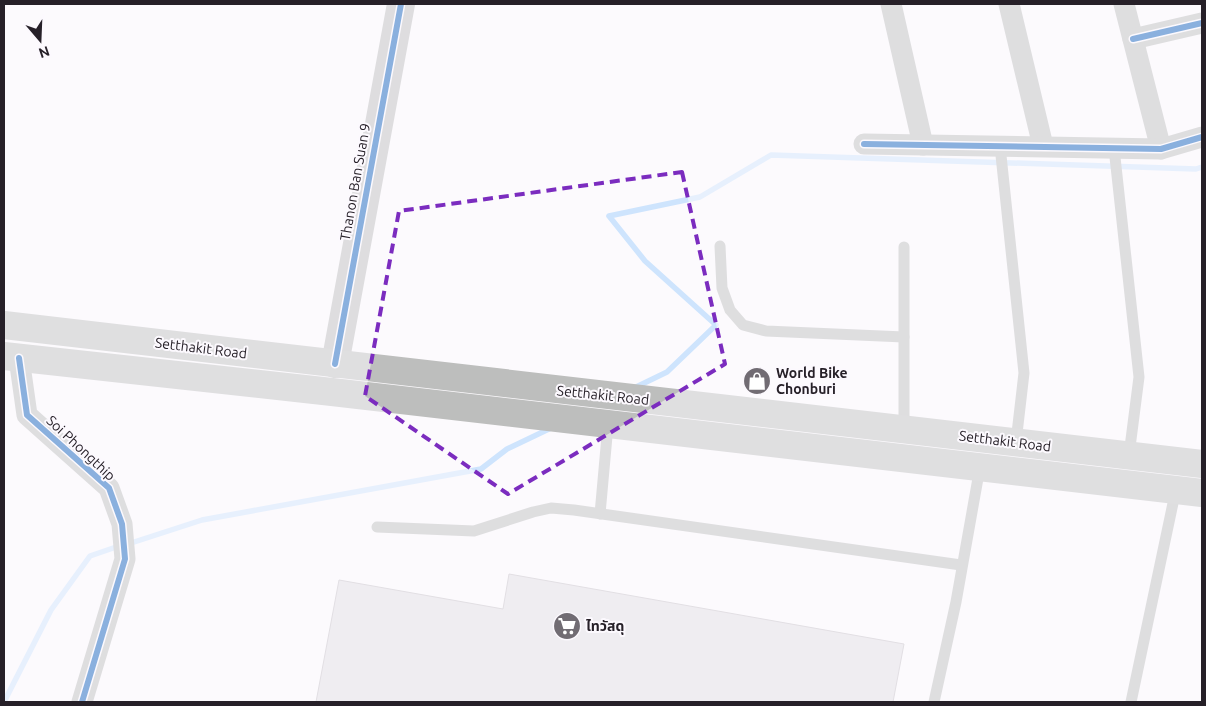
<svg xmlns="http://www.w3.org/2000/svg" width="1206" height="706" font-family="Ubuntu,'Noto Sans Thai',sans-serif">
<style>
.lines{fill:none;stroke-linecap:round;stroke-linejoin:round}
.stream{stroke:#cee4fd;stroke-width:5.5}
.building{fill:#e1dde3;stroke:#c3bfc4}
.lane{stroke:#bbbcbb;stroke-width:11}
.street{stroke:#bbbcbb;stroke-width:21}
.secondary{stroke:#babbba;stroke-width:28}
.primary{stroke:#bdbebd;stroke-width:28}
.cycleway-casing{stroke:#fcf9fe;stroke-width:9}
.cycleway{stroke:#0057b8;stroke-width:6}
.marked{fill:none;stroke:#7b2cbf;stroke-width:4;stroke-dasharray:10 6;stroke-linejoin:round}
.labels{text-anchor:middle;stroke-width:4;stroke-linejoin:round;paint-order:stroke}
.street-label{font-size:14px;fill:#262028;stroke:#fcf9fe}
.poi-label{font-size:14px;font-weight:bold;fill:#262028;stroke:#fcf9fe;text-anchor:start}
</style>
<rect width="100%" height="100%" fill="#fcfafd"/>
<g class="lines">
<g class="stream">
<polyline points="634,388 667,372 716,325 645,261 609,216 700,197 771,155 1196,169 1202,167"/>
<polyline points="128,544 202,520 481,469 507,449 551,428"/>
<polyline points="4,702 51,610 90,556 119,546"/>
</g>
</g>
<polygon class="building" points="509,574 904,644 893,702 316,702 339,580 503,609"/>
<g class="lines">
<g class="lane">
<polyline points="1000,146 1024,373 1016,442"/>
<polyline points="1114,148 1139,377 1129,455"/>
<polyline points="720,246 722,288 730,310 743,325 766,331 904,337"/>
<polyline points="904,247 904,430"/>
<polyline points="600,514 608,425"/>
<polyline points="377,527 474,531 533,512 551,508 574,510 961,565"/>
<polyline points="934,702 956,602 980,467"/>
<polyline points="1131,702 1176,489"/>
</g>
<g class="street">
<polyline points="891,4 923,145"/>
<polyline points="1009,4 1043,146"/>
<polyline points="1124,4 1161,149"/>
<polyline points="1133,39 1202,23"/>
<polyline points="864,144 1161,149 1202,137"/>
<polyline points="19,358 27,415 109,488 122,524 125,559 82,702"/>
</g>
<polyline class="secondary" points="335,364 401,4"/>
<g class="primary">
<polyline points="4,325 1202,464"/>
<polyline points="4,356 332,392 1202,493"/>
</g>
<g class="cycleway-casing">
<g id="cycleway">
<polyline points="1133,39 1202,23"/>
<polyline points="864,144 1161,149 1202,137"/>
<polyline points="19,358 27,415 109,488 122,524 125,559 82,702"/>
<polyline points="335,364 401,4"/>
</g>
</g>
<use href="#cycleway" class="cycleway"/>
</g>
<path d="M0 0H1206V706H0ZM682 172 725 364 508 494 365 396 399 211Z" fill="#fcfafd" fill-opacity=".55" fill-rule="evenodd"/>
<path class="marked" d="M682 172 725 364 508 494 365 396 399 211Z"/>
<defs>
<g id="shop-disc" transform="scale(1.4375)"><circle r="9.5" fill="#716c73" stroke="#fcf9fe"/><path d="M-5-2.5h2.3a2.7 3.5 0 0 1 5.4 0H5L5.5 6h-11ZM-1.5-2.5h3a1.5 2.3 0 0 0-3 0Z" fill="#fff"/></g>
<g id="supermarket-disc" transform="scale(1.4375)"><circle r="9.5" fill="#716c73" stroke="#fcf9fe"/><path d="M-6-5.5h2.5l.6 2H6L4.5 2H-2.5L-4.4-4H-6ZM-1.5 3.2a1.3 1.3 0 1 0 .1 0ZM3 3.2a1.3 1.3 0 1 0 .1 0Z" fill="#fff"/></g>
</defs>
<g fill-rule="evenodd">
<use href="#shop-disc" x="757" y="381"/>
<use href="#supermarket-disc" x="567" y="626"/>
</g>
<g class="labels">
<g class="street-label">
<text transform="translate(355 182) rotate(-80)" y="5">Thanon Ban Suan 9</text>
<text transform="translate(201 348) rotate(7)" y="5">Setthakit Road</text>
<text transform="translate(603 395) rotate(6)" y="5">Setthakit Road</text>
<text transform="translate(1005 441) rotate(7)" y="5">Setthakit Road</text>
<text transform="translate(81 448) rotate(43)" y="5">Soi Phongthip</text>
</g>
<g class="poi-label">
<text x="776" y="378">World Bike<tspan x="776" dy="16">Chonburi</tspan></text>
<text x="586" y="631">ไทวัสดุ</text>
</g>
</g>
<rect width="1206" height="706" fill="none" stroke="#262028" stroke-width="10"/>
<g transform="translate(40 40) rotate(161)" stroke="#fcf9fe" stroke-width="4" paint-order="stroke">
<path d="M0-4L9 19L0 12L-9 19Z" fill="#262028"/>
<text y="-8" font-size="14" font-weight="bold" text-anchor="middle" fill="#262028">N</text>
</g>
</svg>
